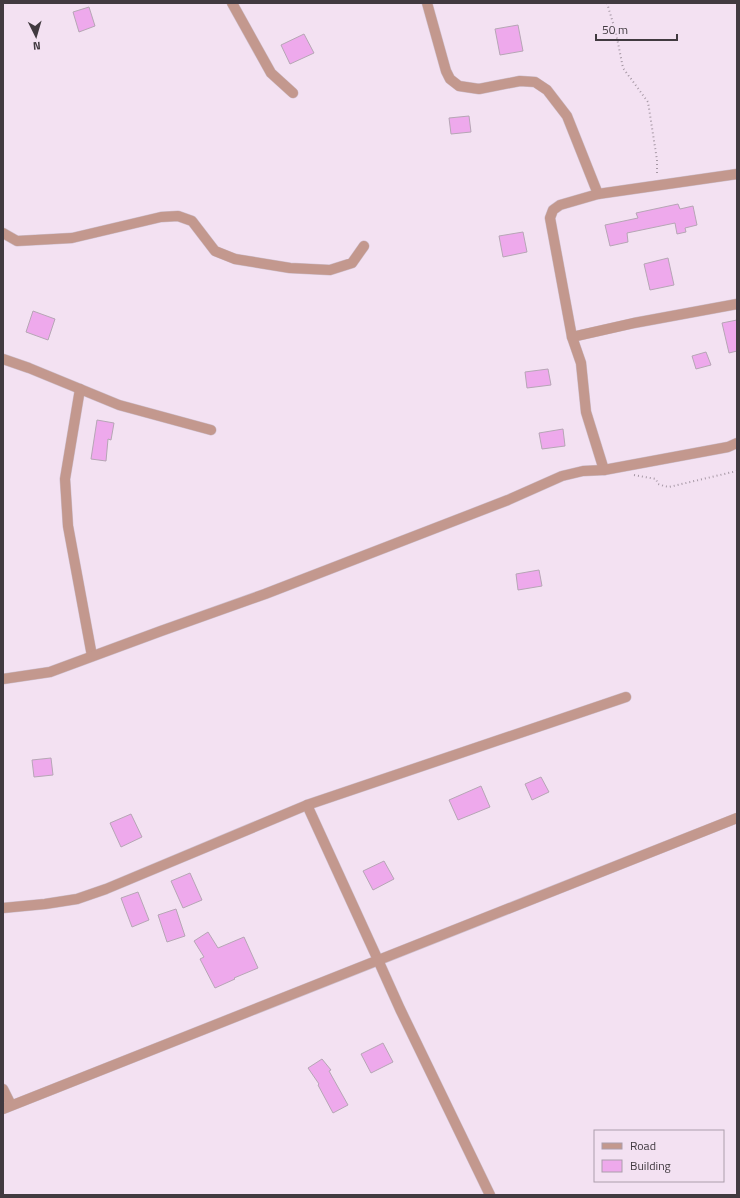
<svg xmlns="http://www.w3.org/2000/svg" width="740" height="1198" font-family="'Titillium Web',sans-serif">
<style>
.building{fill:#eea9ec;stroke:#b6a6b5}
.lines{fill:none;stroke-linecap:round;stroke-linejoin:round}
.minor-casing{stroke:#cfc0ce;stroke-width:11}
.path{stroke:#a698a5;stroke-width:2;stroke-dasharray:1 3;stroke-linecap:butt}
.minor{stroke:#c3988e;stroke-width:10}
</style>
<rect width="100%" height="100%" fill="#f3e1f2"/>
<g class="building">
<polygon points="89,7 95,26 79,32 73,12"/>
<polygon points="518,25 523,51 500,55 495,29"/>
<polygon points="304,34 314,53 290,64 281,45"/>
<polygon points="469,116 471,132 451,134 449,118"/>
<polygon points="678,204 680,209 693,206 697,225 685,228 686,232 677,234 675,223 627,233 628,242 610,246 605,225 638,218 636,213"/>
<polygon points="523,232 527,252 503,257 499,236"/>
<polygon points="668,258 674,285 650,290 644,264"/>
<polygon points="33,311 55,319 48,340 26,332"/>
<polygon points="737,320 737,351 729,353 722,323"/>
<polygon points="706,352 711,365 696,369 692,356"/>
<polygon points="548,369 551,385 527,388 525,372"/>
<polygon points="97,420 114,423 111,440 108,439 106,461 91,459"/>
<polygon points="563,429 565,446 542,449 539,433"/>
<polygon points="539,570 542,586 518,590 516,574"/>
<polygon points="51,758 53,775 34,777 32,760"/>
<polygon points="541,777 549,792 532,800 525,784"/>
<polygon points="481,786 490,807 458,820 449,800"/>
<polygon points="131,814 142,837 121,847 110,823"/>
<polygon points="384,861 394,879 373,890 363,871"/>
<polygon points="190,873 202,900 183,908 171,881"/>
<polygon points="138,892 149,920 132,927 121,898"/>
<polygon points="176,909 185,936 167,942 158,915"/>
<polygon points="208,932 218,948 244,937 258,968 234,978 235,979 215,988 200,959 204,957 194,941"/>
<polygon points="383,1043 393,1062 371,1073 361,1054"/>
<polygon points="322,1059 331,1070 329,1071 348,1105 333,1113 318,1085 319,1084 308,1068"/>
</g>
<g class="lines">
<g class="minor-casing">
<g id="minor">
<polyline points="232,3 271,73 293,93"/>
<polyline points="427,3 446,71 450,79 459,86 479,89 520,81 535,82 547,90 567,116 598,194"/>
<polyline points="3,233 17,241 72,238 161,217 178,216 192,221 215,251 235,259 290,268 330,270 352,263 364,246"/>
<polyline points="572,337 634,323 737,304"/>
<polyline points="3,359 29,368 119,405 211,430"/>
<polyline points="80,389 65,479 68,526 92,656"/>
<polyline points="604,470 586,412 581,363 572,337 550,218 553,210 560,205 598,194 737,174"/>
<polyline points="3,679 50,672 161,631 265,594 508,500 562,476 583,471 604,470 728,447 737,443"/>
<polyline points="307,805 378,960 400,1009 490,1195"/>
<polyline points="3,908 45,904 77,899 106,889 307,805 626,697"/>
<polyline points="3,1089 11,1105"/>
<polyline points="3,1109 737,818"/>
</g>
</g>
<g class="path">
<polyline points="607,3 616,33 623,68 648,102 657,160 657,176"/>
<polyline points="634,475 656,479 658,484 664,486 669,487 737,471"/>
</g>
<use href="#minor" class="minor"/>
</g>
<rect width="740" height="1198" fill="none" stroke="#413a40" stroke-width="8"/>
<rect x="594" y="1130" width="130" height="52" fill="#f3e1f2" stroke="#ac9eab"/>
<rect x="602" y="1143" width="20" height="6" fill="#c3988e" stroke="#ac9eab"/>
<text x="630" y="1150" font-size="12" fill="#413a40">Road</text>
<rect x="602" y="1160" width="20" height="12" fill="#eea9ec" stroke="#ac9eab"/>
<text x="630" y="1170" font-size="12" fill="#413a40">Building</text>
<g transform="translate(36 36) rotate(175)" stroke="#f3e1f2" stroke-width="3" paint-order="stroke">
<path d="M0-3L7 15L0 10L-7 15Z" fill="#413a40"/>
<text y="-6" font-size="11" font-weight="bold" text-anchor="middle" fill="#413a40">N</text>
</g>
<path d="M596 34v6h81v-6" fill="none" stroke="#413a40" stroke-width="2"/>
<text x="602" y="34" font-size="12" fill="#413a40" stroke="#f3e1f2" stroke-width="3" paint-order="stroke">50 m</text>
</svg>
